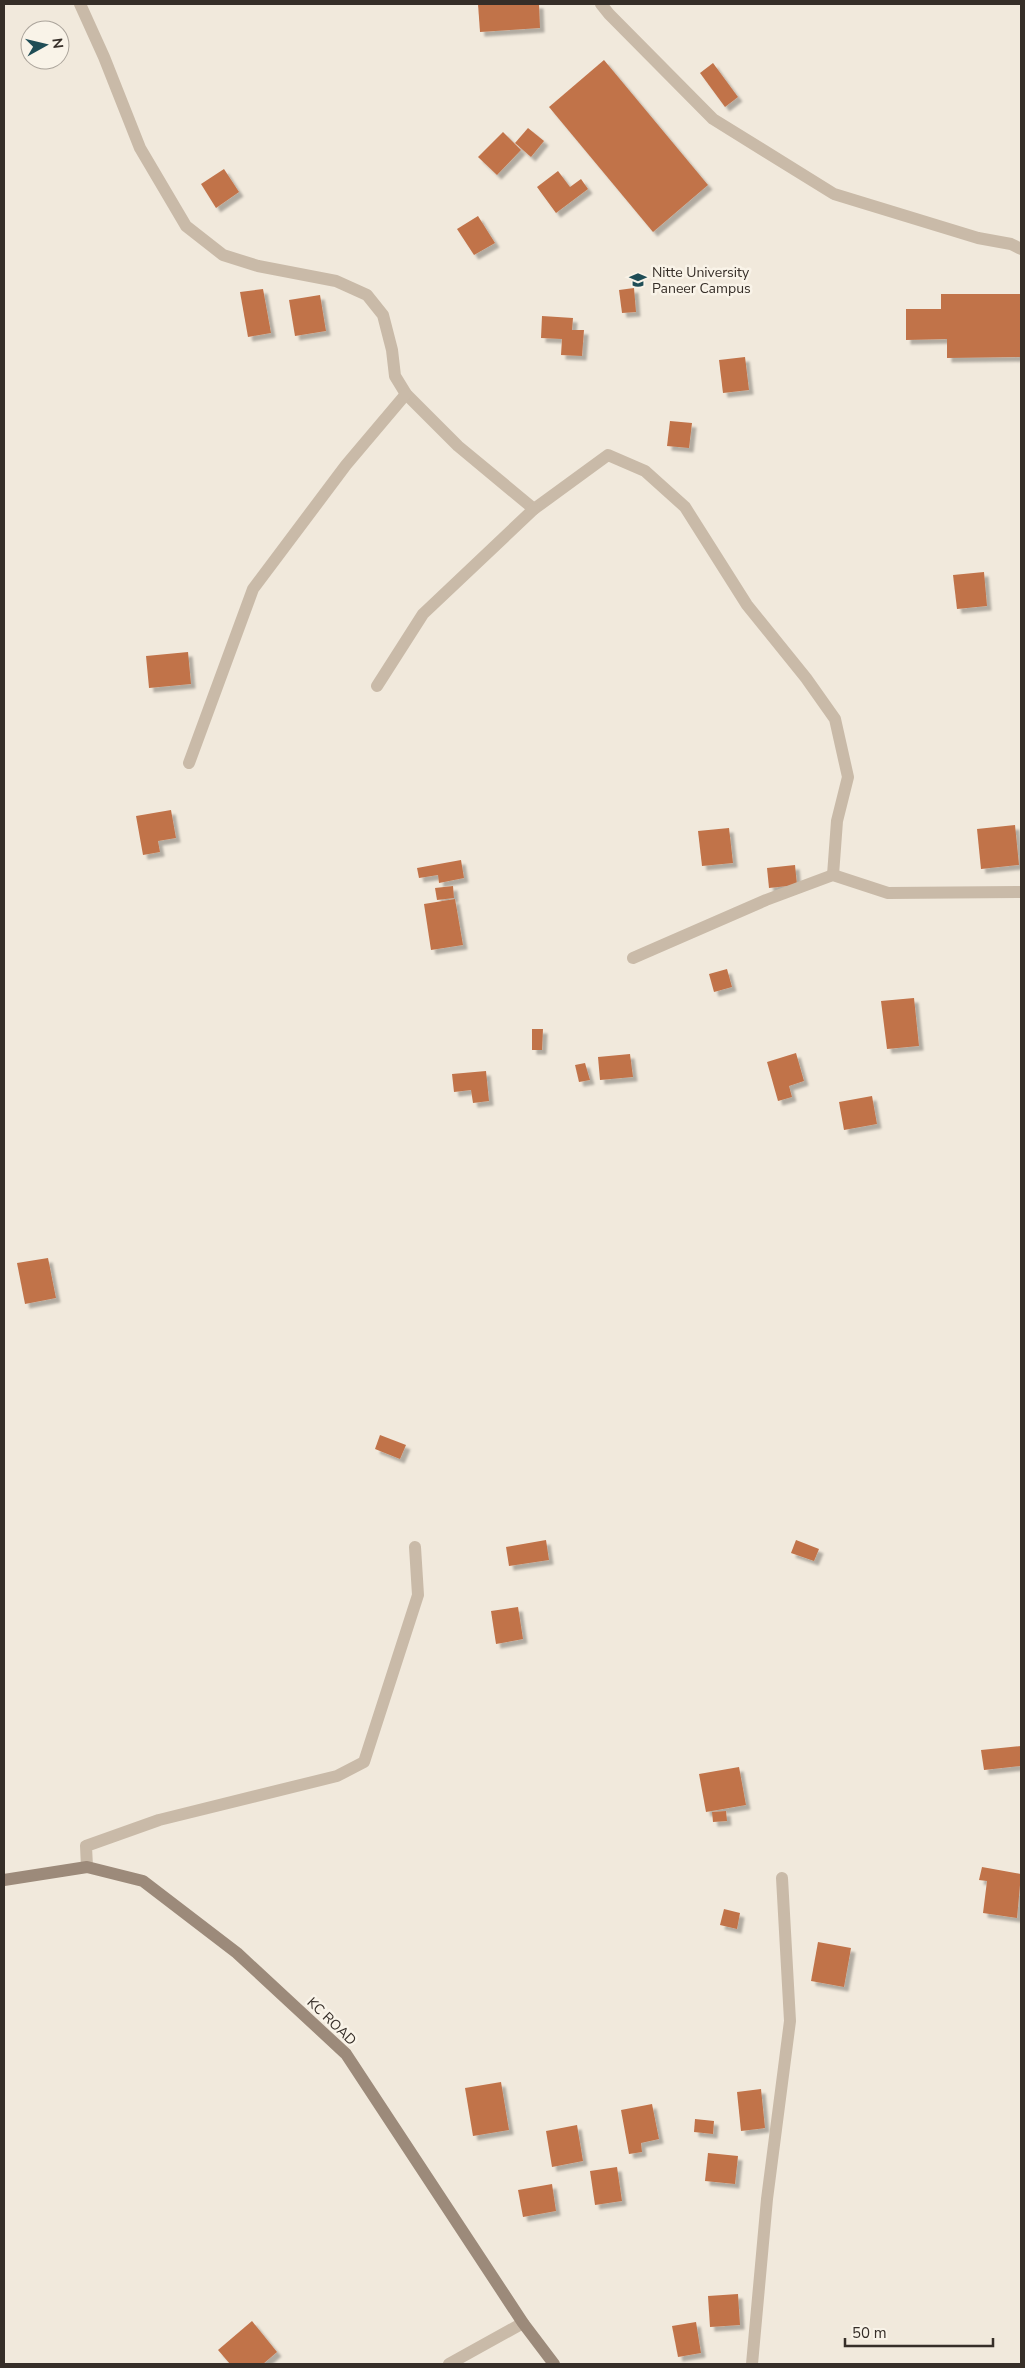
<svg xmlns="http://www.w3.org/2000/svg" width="1025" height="2368" font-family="'Nunito Sans',sans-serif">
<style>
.building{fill:#c1734a;filter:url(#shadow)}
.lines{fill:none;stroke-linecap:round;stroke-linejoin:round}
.street{stroke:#c9baa8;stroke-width:12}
.secondary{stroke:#9c8a7a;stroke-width:12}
.labels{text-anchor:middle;stroke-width:5;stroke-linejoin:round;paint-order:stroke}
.poi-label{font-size:14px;fill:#362e28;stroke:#f9f3e8;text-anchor:start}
.street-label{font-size:14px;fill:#362e28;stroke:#f9f3e8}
</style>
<defs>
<filter id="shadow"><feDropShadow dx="4.5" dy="4.5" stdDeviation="1" flood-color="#0004"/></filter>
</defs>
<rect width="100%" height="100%" fill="#f1e9dc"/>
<g class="building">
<polygon points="478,4 539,4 540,28 480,32"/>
<polygon points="604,60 708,185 653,232 549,107"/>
<polygon points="713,63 738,97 725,107 700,73"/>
<polygon points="528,128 544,141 531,157 515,143"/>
<polygon points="503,132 521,150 497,175 478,157"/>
<polygon points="224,169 239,192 216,208 201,184"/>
<polygon points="558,171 570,187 581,179 588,189 556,213 537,187"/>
<polygon points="478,216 495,243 474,255 457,229"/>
<polygon points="634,288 636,312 622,313 619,290"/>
<polygon points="263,289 271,333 248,337 240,292"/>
<polygon points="941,294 1021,294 1021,357 947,358 947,339 906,340 906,309 941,309"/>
<polygon points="320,295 326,331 295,336 289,300"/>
<polygon points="542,316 573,318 572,330 584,330 582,356 561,355 562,339 541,338"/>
<polygon points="745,357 749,390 723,393 719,360"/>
<polygon points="670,421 692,423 689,448 667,446"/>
<polygon points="984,572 987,606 957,609 953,575"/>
<polygon points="188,652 191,684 149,688 146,656"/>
<polygon points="171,810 176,838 158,841 160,852 143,855 136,816"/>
<polygon points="1015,825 1019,865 981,869 977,829"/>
<polygon points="729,828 733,863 702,866 698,831"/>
<polygon points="461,860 464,878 439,883 438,875 419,878 417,868"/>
<polygon points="795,865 797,885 769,888 767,868"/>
<polygon points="453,886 454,898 437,900 435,888"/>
<polygon points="455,899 463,945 431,950 424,904"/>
<polygon points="727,969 732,987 714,992 709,974"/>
<polygon points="914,998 919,1046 887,1049 881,1001"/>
<polygon points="532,1029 543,1029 542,1050 532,1050"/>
<polygon points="796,1053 804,1081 789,1086 792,1097 778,1101 767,1062"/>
<polygon points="630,1054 633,1077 600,1080 598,1057"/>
<polygon points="585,1063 590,1080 579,1082 575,1065"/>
<polygon points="486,1071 489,1101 473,1103 471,1090 454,1092 452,1074"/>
<polygon points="872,1096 877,1124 844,1130 839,1102"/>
<polygon points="48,1258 56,1298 25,1304 17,1263"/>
<polygon points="380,1435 406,1445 400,1459 375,1449"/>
<polygon points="546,1540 549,1560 509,1566 506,1547"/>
<polygon points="796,1540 819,1549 814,1561 791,1553"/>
<polygon points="518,1607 523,1639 496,1644 491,1611"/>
<polygon points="1021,1746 1021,1766 984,1770 981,1750"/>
<polygon points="739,1767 746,1805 706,1812 699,1774"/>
<polygon points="726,1811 727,1821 713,1822 712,1812"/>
<polygon points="982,1867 1021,1874 1017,1918 983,1913 987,1881 979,1880"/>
<polygon points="724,1909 740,1913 737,1929 720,1925"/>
<polygon points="818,1942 851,1948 844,1987 811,1981"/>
<polygon points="501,2082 509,2130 473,2136 465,2088"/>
<polygon points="761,2089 765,2128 741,2131 737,2092"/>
<polygon points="652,2104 659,2139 641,2143 642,2152 629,2154 621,2110"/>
<polygon points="695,2119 714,2121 713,2134 694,2132"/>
<polygon points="577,2125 583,2161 552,2167 546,2131"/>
<polygon points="708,2153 738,2156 735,2184 705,2181"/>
<polygon points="617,2167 622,2201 595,2205 590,2171"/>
<polygon points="552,2184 556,2211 523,2217 518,2190"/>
<polygon points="738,2294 740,2325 710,2327 708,2296"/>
<polygon points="252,2321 277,2352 263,2364 230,2364 218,2350"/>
<polygon points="696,2322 701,2353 678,2357 672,2326"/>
</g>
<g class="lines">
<g class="street">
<polyline points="80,4 104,57 140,148 186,226 223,255 258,266 336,281 367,295 383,315 392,350 395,376 406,394 458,446 534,509 608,455 645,471 685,507 747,605 806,678 835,719 848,777 837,821 833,875"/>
<polyline points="601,4 609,14 713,119 834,194 978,238 1011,244 1021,249"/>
<polyline points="377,686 423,614 534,509"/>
<polyline points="189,763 253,589 346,465 406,394"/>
<polyline points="633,958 766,900 833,875 888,893 1021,892"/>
<polyline points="87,1867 86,1846 159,1820 337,1776 364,1762 418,1595 415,1547"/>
<polyline points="449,2364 523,2323"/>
<polyline points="752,2364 767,2199 790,2021 782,1878"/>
</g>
<polyline class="secondary" points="4,1880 87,1867 143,1881 237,1953 346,2054 523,2323 554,2364"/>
</g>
<defs>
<g id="university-bare" transform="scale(1.35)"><path d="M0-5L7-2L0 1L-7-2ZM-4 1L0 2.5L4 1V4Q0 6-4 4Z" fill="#1f4d56" stroke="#f9f3e8" stroke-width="2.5" paint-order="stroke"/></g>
</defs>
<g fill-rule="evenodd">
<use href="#university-bare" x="638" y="280"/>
</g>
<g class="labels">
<g class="poi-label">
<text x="652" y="277">Nitte University<tspan x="652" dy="16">Paneer Campus</tspan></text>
</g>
<g class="street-label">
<text transform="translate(332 2021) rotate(44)" y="5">KC ROAD</text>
</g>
</g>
<rect width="1025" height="2368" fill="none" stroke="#362e28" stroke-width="10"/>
<g transform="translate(45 45) rotate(82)"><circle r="24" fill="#f9f3e8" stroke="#aba49b"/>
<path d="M0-4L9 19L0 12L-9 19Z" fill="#1f4d56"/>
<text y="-8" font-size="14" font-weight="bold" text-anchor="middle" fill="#362e28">N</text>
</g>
<path d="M845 2338v8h148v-8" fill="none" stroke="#362e28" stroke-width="2.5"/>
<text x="852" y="2338" font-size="15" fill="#362e28" stroke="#f9f3e8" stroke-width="4" paint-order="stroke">50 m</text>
</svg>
